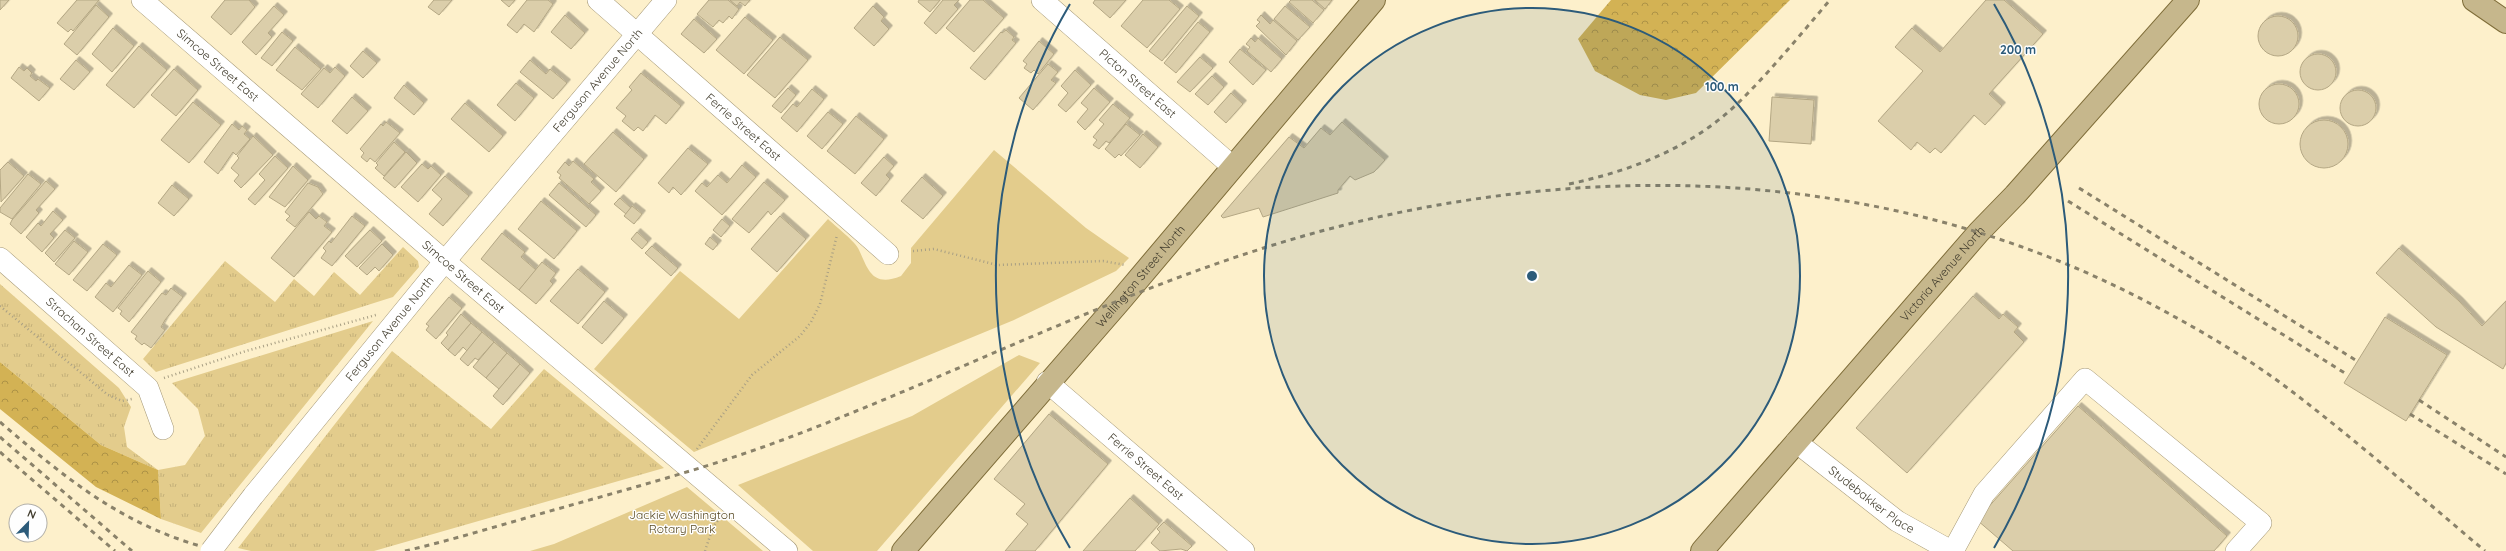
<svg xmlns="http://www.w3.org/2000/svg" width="2506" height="551" font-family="Quicksand,sans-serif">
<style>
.grass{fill:url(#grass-tufts)}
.forest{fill:url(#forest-crowns)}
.park{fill:#e3cc8c}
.building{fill:#dbceaa;stroke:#b4a784;filter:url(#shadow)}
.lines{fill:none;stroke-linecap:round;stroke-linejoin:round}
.minor-casing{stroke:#a59876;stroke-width:22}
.major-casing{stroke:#7f6d39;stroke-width:24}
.path{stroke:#a89f84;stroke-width:2.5;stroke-dasharray:1 3;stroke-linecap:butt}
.minor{stroke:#fff;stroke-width:21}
.major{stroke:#c6b78c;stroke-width:22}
.rail{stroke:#8a826a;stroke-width:3;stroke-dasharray:5 5;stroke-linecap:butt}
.minor-bridge-casing{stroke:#a59876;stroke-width:22;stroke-linecap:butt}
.minor-bridge{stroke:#fff;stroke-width:21}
.ring{fill:none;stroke:#2c5b7a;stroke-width:2}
.labels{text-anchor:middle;stroke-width:3;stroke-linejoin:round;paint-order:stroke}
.street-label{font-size:12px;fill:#413c2d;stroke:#fefefe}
.park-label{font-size:12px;fill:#594b24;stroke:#fefefe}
.centre{fill:#2c5b7a;stroke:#fefefe;stroke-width:2}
.ring-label{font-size:12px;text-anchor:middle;font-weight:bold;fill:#2c5b7a;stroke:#fefefe;stroke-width:3;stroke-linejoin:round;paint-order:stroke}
</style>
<defs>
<pattern id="grass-tufts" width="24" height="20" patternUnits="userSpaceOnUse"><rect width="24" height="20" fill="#e3cc8c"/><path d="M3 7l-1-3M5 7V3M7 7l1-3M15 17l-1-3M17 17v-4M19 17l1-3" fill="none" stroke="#c4b079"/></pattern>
<pattern id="forest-crowns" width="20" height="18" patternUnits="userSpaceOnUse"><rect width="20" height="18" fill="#d3b254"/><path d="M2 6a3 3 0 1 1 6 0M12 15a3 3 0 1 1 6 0" fill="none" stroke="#ad9246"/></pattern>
<filter id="shadow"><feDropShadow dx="3.5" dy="-3.5" stdDeviation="0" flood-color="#0004"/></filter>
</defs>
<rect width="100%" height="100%" fill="#fdf0cb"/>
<g class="grass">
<polygon points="403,247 418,261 419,267 393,297 156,372 143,359 225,261 275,302 294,279 314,296 334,272 360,295"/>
<polygon points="0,284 119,388 131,407 124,427 127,447 158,470 185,465 205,436 198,409 172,383 373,321 201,533 161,519 158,470 101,445 0,362"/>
<polygon points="392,351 491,429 544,369 664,468 374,551 251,551 238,548"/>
</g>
<g class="forest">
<polygon points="1611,0 1790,0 1696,93 1666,100 1640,95 1595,71 1578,39"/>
<polygon points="0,362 101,445 158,470 161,519 96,487 0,409"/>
</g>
<g class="park">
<path d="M994 150 1086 228 1129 258 1116 271 1014 320 694 452 594 369 680 271 739 319 828 219C835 226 856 242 859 250 868 269 872 288 901 276L911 263V248Z"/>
<polygon points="1019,355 1040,363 877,551 813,551 738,485 912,416"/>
<polygon points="687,487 763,551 530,551 554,544"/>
</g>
<g class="building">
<polygon points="0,0 9,0 0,10"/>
<polygon points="77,0 99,0 73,31 71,29 68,32 57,23"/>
<polygon points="225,0 249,0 255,7 231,35 211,17"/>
<polygon points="434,0 452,0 439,15 428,7"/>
<polygon points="501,0 515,0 509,7"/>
<polygon points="527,0 548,0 553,4 534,32 524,24 517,33 507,25"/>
<polygon points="709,0 728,0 739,9 732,19 729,16 723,23 719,20 713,27 697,14"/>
<polygon points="730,0 750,0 745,6 740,2 737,6"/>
<polygon points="919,0 940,0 930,12 918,2"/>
<polygon points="943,0 959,0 954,5 958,9 936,34 924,23"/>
<polygon points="970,0 983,0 1004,18 974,52 946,28"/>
<polygon points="1095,0 1126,0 1110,18 1093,3"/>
<polygon points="1143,0 1169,0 1180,9 1147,48 1121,26"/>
<polygon points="1291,0 1312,0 1324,10 1313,23 1289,2"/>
<polygon points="1315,0 1332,0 1325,9"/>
<polygon points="1986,0 2004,0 2043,34 1989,94 2002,106 1985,125 1974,115 1941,153 1935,148 1930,153 1917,142 1911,150 1878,121 1923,71 1895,47 1912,28 1940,52"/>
<polygon points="96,5 109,17 77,55 64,44"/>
<polygon points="274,6 284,15 268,33 272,37 256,55 242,42"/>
<polygon points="873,6 884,17 881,21 889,29 874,46 854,28"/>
<polygon points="1187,6 1199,16 1162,61 1149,51"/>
<polygon points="1285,6 1310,27 1298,40 1274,19"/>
<polygon points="565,15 585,33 571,49 551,32"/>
<polygon points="1261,15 1270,24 1273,20 1297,41 1286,55 1256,26 1260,22 1257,20"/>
<circle cx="2278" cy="36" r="20"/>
<polygon points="745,17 773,40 744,74 716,50"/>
<polygon points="694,19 717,39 704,53 681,34"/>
<polygon points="1198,22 1210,32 1176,73 1164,63"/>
<polygon points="113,28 134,46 112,72 92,54"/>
<polygon points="1006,30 1014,37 1012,40 1016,43 985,80 970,68 1001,32 1002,33"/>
<polygon points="282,32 293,41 272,66 261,58"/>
<polygon points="780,37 808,60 775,98 747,75"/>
<polygon points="1251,38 1255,42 1258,38 1282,59 1271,72 1247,51 1250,47 1246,44"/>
<polygon points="1039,41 1054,54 1038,74 1034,70 1031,73 1024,68 1027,64 1023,61"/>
<polygon points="139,46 167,70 134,108 106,85"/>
<polygon points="295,47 321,69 302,90 276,70"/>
<polygon points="1240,49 1266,70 1253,85 1229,62"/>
<polygon points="363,51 377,63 363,78 350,66"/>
<circle cx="2318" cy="72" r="18"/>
<polygon points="1200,57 1213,68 1190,92 1177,82"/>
<polygon points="76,60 90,72 74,90 60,79"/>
<polygon points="530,60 546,74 550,69 567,83 553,99 520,72"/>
<polygon points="1048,64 1058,72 1051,80 1056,83 1033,110 1019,98"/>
<polygon points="19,67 24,71 27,68 32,73 30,76 36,81 38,79 50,88 39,101 11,78"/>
<polygon points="335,67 345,76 318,108 301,94 324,68 330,73"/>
<polygon points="174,69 198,90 176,116 151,95"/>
<polygon points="1075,70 1091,85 1066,112 1058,105 1068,93 1061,86"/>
<polygon points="641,73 681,106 666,124 655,115 643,131 638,127 634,131 622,121 626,116 616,108 632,90 629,87"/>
<polygon points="1212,76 1224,87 1208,105 1195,94"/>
<polygon points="516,83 534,98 515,121 497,105"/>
<circle cx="2279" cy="104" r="20"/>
<polygon points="404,85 424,103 414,115 394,98"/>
<polygon points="788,88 796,95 781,113 772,106"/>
<polygon points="1094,88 1110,102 1085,130 1077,122 1088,109 1081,103"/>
<polygon points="812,89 824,99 797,132 781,118 793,104 797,107"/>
<circle cx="2358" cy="108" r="18"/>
<polygon points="1231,93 1243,104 1226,123 1214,112"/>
<polygon points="352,97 368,111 347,134 332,121"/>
<polygon points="1772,97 1814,100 1811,144 1769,141"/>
<polygon points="193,102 221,125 189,163 161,140"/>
<polygon points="465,103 503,136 489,152 451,119"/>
<polygon points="1113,104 1130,118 1109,143 1106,141 1099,149 1093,145 1097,140 1093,137 1104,124 1099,120"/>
<polygon points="828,112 843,124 822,149 807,136"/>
<polygon points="856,116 884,139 855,174 827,151"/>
<circle cx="2324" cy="144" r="24"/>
<polygon points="386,122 400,133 375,162 370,158 367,162 361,157 364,153 360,149 381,124 383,126"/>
<polygon points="1342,122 1385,160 1374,172 1355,180 1350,176 1338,190 1338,193 1263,217 1259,208 1223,218 1221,216 1289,137 1304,148 1321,128 1330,135"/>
<polygon points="232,124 239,130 242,126 247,130 244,134 250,139 236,155 233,152 218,174 204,162"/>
<polygon points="1126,124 1140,135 1121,156 1119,154 1115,158 1105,149"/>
<polygon points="613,132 644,159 616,192 584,164"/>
<polygon points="1143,134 1158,147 1140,168 1125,155"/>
<polygon points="253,136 273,155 241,188 234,181 239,175 231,168 239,158 237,156"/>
<polygon points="394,142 405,152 384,176 375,168 378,165 376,163"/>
<polygon points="688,148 708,164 681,195 673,187 669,193 658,183"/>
<polygon points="406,152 417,163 395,188 383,178"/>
<polygon points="275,156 288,168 255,205 248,199 265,180 259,174"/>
<polygon points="884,157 894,166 886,175 890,179 876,196 861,183"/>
<polygon points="573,161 594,179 591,182 601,191 589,204 559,178 561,175 557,172 565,162 569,166"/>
<polygon points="8,162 24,176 1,202 0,170"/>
<polygon points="422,164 428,169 431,166 441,175 418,202 401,187"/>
<polygon points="742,165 756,177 722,215 695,191 702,183 707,187 718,175 727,183"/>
<polygon points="293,166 308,180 285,207 269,197"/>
<polygon points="28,174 41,184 12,219 0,212 0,208"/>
<polygon points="445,176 469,196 443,226 429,214 442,199 432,190"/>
<polygon points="922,177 943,196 923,219 901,201"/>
<polygon points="46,181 55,189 36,210 39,213 21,234 10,224 12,220"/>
<polygon points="764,182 785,200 771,215 768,211 749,233 732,219"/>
<polygon points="308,183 318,187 323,194 295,227 286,220 290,216 285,212"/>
<polygon points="559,183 596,215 586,227 549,195"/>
<polygon points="172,185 189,199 174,216 158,203"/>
<polygon points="620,198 631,208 626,214 614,204"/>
<polygon points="541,201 577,231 554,259 518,229"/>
<polygon points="632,206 642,214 634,224 624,216"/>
<polygon points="53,211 63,220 50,234 54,238 42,252 26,237 38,223 41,226"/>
<polygon points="309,212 316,219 319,216 327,222 324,226 332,232 294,277 271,258"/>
<polygon points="352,216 365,226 332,266 321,258 326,251 323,248 329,241 331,243"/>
<polygon points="780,216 806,239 777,272 751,249"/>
<polygon points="722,219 730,226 721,237 713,230"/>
<polygon points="65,230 75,238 54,262 45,253"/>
<polygon points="370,230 382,241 357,267 345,256"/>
<polygon points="637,232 648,242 642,249 631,239"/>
<polygon points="502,233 525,252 521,257 536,270 519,290 481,259"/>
<polygon points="710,237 718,244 713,250 705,244"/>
<polygon points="74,241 88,252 69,275 55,264"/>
<polygon points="103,244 117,255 87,291 73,280"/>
<polygon points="382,244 393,255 379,271 375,267 367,275 359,268"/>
<polygon points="652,246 678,268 671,276 645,253"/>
<polygon points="2399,248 2459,301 2482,326 2506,301 2506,363 2503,369 2436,327 2376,273"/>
<polygon points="542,262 556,273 550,281 553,284 536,304 519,290"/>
<polygon points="129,265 142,275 113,312 95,297 106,283 111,287"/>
<polygon points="578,269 605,292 578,324 550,301"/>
<polygon points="148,271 161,282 129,322 120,314 122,311 118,308"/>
<polygon points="171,288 183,297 165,320 161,327 165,330 151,348 144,343 142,345 135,339 137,336 131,332 162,293 166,295"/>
<polygon points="1973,296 1999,319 2003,314 2018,327 2014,332 2024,342 1907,473 1856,428"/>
<polygon points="449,297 462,308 436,339 426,330 429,326 426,324"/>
<polygon points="604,301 624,318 602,344 582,327"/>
<polygon points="461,314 471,323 448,350 441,343 448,335 446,333"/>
<polygon points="2385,317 2447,355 2406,421 2344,383"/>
<polygon points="471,323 482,332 467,351 463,347 455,356 448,350"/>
<polygon points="482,332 494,342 478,360 475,358 468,366 460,359"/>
<polygon points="494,342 507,353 486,378 473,367"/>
<polygon points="507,353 520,364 499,389 486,378"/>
<polygon points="520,364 530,373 503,405 493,396"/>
<polygon points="2078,406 2227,536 2214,551 2013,551 1977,520"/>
<polygon points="1049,414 1108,464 1035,551 1005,551 1028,524 1016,514 1025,504 994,479"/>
<polygon points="1130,498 1159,524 1135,551 1083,551"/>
<polygon points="1164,522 1192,546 1187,551 1181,549 1160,551 1151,543 1160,532 1157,529"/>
</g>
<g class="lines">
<g class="minor-casing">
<g id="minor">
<path id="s1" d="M142 0 462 276 787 551"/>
<path id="s2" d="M598 0 888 254"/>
<path id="s3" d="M1042 0 1233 167"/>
<path id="s4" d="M0 258 148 388 163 429"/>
<path id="s5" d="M1047 382 1244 551"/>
<path id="s6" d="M1796 442 1897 521 1951 551"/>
<path id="s7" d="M253 496 445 261 666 0"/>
<polyline points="1953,551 1984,494 2085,379 2261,523 2236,551"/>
</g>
</g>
<g class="major-casing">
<g id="major">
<polyline points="2474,0 2506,22"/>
<path id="s8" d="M903 551 1120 301 1374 0"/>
<path id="s9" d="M1702 551 1979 232 2015 195 2188 0"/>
</g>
</g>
<g class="path">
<polyline points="913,251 934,249 997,265 1103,261 1125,265"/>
<polyline points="0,306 108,395 122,401 132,399"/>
<polyline points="164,378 246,351 376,315"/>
<polyline points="697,449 752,375 800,336 811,322 820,304 837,235"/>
<polyline points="705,551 713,527 719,519"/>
</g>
<use href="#minor" class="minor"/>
<use href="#major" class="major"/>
<g class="rail">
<path d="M1569 184C1631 171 1691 148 1737 104 1770 72 1800 35 1830 0"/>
<polyline points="2079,188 2357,361"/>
<polyline points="2068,201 2348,375"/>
<polyline points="2419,400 2506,457"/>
<polyline points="2410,414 2506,474"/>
<path d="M0 422C70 482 127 529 219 551"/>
<polyline points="0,437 132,551"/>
<polyline points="0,452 115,551"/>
<path d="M405 551C460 538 514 521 568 506 643 485 720 464 793 436 972 368 1143 278 1329 229 1603 157 1897 169 2151 304 2200 330 2250 359 2294 393 2359 443 2422 498 2485 551"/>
</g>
<g class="minor-bridge-casing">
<polyline id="minor-bridge" points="211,551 253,496"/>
</g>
<use href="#minor-bridge" class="minor-bridge"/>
</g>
<circle cx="1532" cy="276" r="268" fill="#2c5b7a" fill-opacity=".12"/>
<g class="ring">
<circle cx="1532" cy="276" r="268"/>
<path d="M1070 548A536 536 0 0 1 1070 4M1994 4A536 536 0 0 1 1994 548"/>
</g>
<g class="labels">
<g class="street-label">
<text dy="4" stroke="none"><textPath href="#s1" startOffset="100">Simcoe Street East</textPath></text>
<text dy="4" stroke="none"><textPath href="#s7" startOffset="540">Ferguson Avenue North</textPath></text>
<text dy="4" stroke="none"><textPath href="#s3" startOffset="127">Picton Street East</textPath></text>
<text dy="4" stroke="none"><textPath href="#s2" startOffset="193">Ferrie Street East</textPath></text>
<text dy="4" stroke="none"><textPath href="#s9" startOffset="367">Victoria Avenue North</textPath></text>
<text dy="4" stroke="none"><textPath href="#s8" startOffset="363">Wellington Street North</textPath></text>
<text dy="4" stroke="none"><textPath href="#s1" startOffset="424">Simcoe Street East</textPath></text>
<text dy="4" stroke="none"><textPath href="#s7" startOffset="216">Ferguson Avenue North</textPath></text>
<text dy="4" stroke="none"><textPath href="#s4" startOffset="120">Strachan Street East</textPath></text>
<text dy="4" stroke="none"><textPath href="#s5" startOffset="130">Ferrie Street East</textPath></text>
<text dy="4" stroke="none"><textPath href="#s6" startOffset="95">Studebakker Place</textPath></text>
</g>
<g class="park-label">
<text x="682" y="519">Jackie Washington<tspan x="682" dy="14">Rotary Park</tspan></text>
</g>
</g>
<circle cx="1532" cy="276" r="6" class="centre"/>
<g class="ring-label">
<text x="2018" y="54">200 m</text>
<text x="1722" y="91">100 m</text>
</g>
<g transform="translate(28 523) rotate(23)"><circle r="19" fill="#fefefe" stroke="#b2b0aa"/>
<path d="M0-3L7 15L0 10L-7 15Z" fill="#2c5b7a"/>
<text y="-6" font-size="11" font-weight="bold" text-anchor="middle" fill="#413c2d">N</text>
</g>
</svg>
